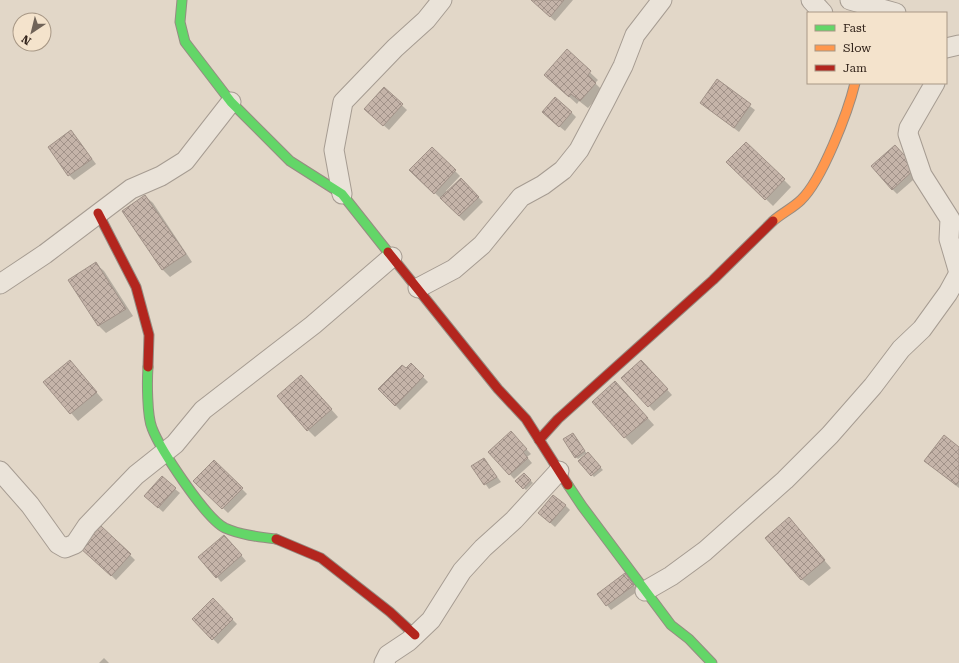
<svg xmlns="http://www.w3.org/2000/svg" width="959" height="663" font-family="'Roboto Serif',serif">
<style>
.shadow{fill:#0003}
.building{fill:url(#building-cross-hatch);stroke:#a19288}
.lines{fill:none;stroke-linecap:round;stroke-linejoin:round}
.street-casing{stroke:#a69c92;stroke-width:21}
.fast-casing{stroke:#968c82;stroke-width:11}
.slow-casing{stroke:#968c82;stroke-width:11}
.jam-casing{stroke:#968c82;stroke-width:11}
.street{stroke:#eae3d9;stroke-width:19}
.fast{stroke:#63d668;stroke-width:9}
.slow{stroke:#ff974d;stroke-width:9}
.jam{stroke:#b3261e;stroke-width:9}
</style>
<defs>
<pattern id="building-cross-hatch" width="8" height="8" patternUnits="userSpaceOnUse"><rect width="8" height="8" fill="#c5b4a9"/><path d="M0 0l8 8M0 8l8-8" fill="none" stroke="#a19289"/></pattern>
</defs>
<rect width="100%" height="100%" fill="#e2d7c8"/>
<g class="shadow">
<polygon points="532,0 573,0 555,21"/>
<polygon points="567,51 598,80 595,83 603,91 588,108 579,101 577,104 545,75"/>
<polygon points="717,81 755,110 739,132 701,103"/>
<polygon points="384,89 407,110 389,130 371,114"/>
<polygon points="571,112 576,117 565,131 548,117"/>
<polygon points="71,131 96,164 74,180 69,175"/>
<polygon points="895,146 920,174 897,194 892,189"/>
<polygon points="432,148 460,176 446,191 447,193 461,179 483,202 464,221 411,170"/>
<polygon points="728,162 784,180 791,187 773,206"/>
<polygon points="145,196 153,203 192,262 170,277 163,270 123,211"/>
<polygon points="96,264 104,271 133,316 106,333 99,326 70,280"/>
<polygon points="411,365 428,382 400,410 380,389"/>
<polygon points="646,366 672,395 654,411 623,378"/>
<polygon points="77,369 103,400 78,421 45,383"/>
<polygon points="308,383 338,417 315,437 308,430"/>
<polygon points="623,390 654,425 632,445 593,402"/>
<polygon points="575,436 587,454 603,470 594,477 579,461 586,455 585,454 578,459 576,457"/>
<polygon points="516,438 531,454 527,457 532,463 514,479 490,452"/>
<polygon points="959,448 959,488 930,465"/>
<polygon points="484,459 501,482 489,489 473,466"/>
<polygon points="214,461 247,494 228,513 195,481"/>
<polygon points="524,474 533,483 526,490 517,481"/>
<polygon points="175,489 180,493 163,512 151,501"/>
<polygon points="565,505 570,510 555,527 539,513"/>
<polygon points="789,519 831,568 809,586 801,579"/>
<polygon points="229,541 246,561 221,582 217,577"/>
<polygon points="87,553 130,555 135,560 116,580"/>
<polygon points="625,574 638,591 611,610 598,594"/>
<polygon points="213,600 237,624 218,644 193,619"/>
<polygon points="104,658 109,663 99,663"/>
</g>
<g class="building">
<polygon points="531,0 564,0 550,17"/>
<polygon points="567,49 591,71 588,75 596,83 580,101 571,94 569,97 544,75"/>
<polygon points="717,79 751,104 734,128 700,103"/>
<polygon points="384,87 403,104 383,126 364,109"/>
<polygon points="555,97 572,112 559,127 542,112"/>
<polygon points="71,130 92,159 68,176 48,147"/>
<polygon points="746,142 785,179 765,200 726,162"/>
<polygon points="895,145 916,168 892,190 871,166"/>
<polygon points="432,147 456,170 434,194 409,170"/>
<polygon points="461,178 479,197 459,216 440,198"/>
<polygon points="145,195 186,254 162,270 122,211"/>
<polygon points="96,262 126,309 98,326 68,280"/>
<polygon points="70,360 97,392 70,414 43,382"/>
<polygon points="641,360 668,389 648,407 621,378"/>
<polygon points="411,363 424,376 395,406 378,389 402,365 406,368"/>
<polygon points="301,375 332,409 307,431 277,396"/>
<polygon points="615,381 648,418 624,438 592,402"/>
<polygon points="511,431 527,449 523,452 528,458 509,475 488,452"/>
<polygon points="573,433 585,451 575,458 563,439"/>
<polygon points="944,435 959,447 959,481 956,485 924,461"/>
<polygon points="588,452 601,467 591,476 578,461"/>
<polygon points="484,458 497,477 484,485 471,466"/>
<polygon points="214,460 243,488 222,509 193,481"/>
<polygon points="524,473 531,480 523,489 515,481"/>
<polygon points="162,476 176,488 158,508 144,496"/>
<polygon points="553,495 566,505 550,523 538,513"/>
<polygon points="789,517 825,560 801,580 765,538"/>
<polygon points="101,526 131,554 111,576 80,548"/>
<polygon points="224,535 242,555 216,578 198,557"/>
<polygon points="625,573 634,585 606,606 597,594"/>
<polygon points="213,598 233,619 212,640 192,619"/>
</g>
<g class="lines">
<g class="street-casing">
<g id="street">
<polyline points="811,0 823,13"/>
<polyline points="850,0 896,13"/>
<polyline points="946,48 959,45"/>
<polyline points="935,83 909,128 908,134 922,175 950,219 949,239 959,273"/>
<polyline points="342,194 334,150 343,102 395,48 426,20 442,0"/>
<polyline points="0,284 45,254 131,189 161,176 185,161 231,102"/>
<polyline points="418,288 454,269 482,245 521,197 543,185 563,170 579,150 605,101 623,66 635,35 662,0"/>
<polyline points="0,471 30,505 58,544 65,548 75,544 87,526 136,475 175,444 203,410 313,325 392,257"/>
<polyline points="645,591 671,576 705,551 785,480 830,435 873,386 901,349 922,329 948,293 959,273"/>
<polyline points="384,663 388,655 409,641 431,620 462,571 483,548 514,520 559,471"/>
</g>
</g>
<g class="fast-casing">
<g id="fast">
<polyline points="182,0 180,22 185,42 231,102 290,161 342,194 388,252"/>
<path d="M148 367C147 381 147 416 152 428 160 449 206 519 225 528 241 535 259 537 276 539"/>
<polyline points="568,485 582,506 671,625 689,639 712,663"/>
</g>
</g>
<g class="slow-casing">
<path id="slow" d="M773 221C782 213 793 208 801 200 822 180 848 112 855 83"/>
</g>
<g class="jam-casing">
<g id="jam">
<polyline points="98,213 136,287 149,335 148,367"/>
<polyline points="388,252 498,389 526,419 568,485"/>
<polyline points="539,440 558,419 713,280 773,221"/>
<polyline points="276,539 321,558 390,612 415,635"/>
</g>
</g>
<use href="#street" class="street"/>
<use href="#fast" class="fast"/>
<use href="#slow" class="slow"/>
<use href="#jam" class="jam"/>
</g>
<rect x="807" y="12" width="140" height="72" fill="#f4e3cc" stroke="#a79785"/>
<rect x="815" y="25" width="20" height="6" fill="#63d668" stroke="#a79785"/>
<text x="843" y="32" font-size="12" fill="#33241b">Fast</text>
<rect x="815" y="45" width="20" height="6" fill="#ff974d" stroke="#a79785"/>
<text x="843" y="52" font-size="12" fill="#33241b">Slow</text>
<rect x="815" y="65" width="20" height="6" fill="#b3261e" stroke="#a79785"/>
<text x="843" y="72" font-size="12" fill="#33241b">Jam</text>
<g transform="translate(32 32) rotate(215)"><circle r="19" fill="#f4e3cc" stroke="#a79785"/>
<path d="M0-3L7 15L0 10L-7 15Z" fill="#706358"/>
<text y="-6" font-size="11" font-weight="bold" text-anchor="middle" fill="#33241b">N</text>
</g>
</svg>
